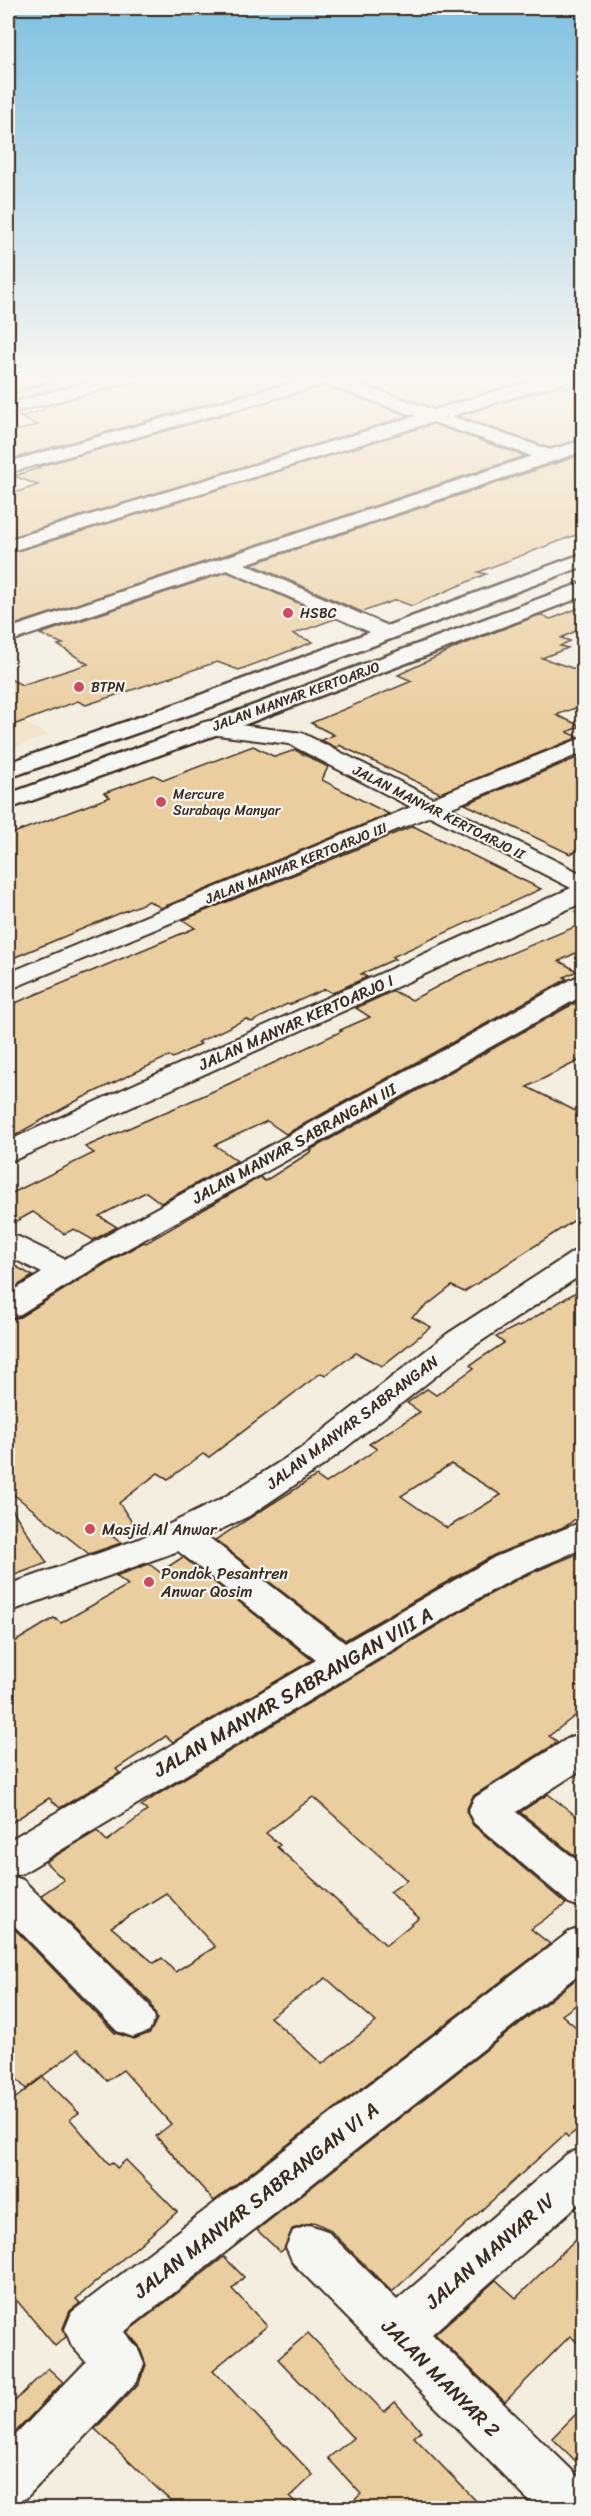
<svg xmlns="http://www.w3.org/2000/svg" width="591" height="2516" font-family="Sriracha,sans-serif">
<style>
.built{fill:#f1e4cd}
.building{fill:#ebce9f;stroke:#3b2a1e;stroke-width:1.5;fill-rule:evenodd}
.lines{fill:none;stroke-linecap:round;stroke-linejoin:round}
.minor-casing{stroke:#3b2a1e;stroke-width:4}
.primary-casing{stroke:#3b2a1e;stroke-width:5}
.minor{fill:#f6f6f2;fill-rule:evenodd}
.primary{fill:#f6f6f2;fill-rule:evenodd}
.poi-dot{fill:#d1495b;stroke:#f6f6f2;stroke-width:2}
.labels{text-anchor:middle;stroke-width:4.5;stroke-linejoin:round;paint-order:stroke}
.far-poi-label{font-size:14px;fill:#3b2a1e;stroke:#f6f6f2;text-anchor:start}
.far-street-label{font-size:14px;fill:#3b2a1e;stroke:#f6f6f2}
.street-label{font-size:16px;fill:#3b2a1e;stroke:#f6f6f2}
.poi-label{font-size:16px;fill:#3b2a1e;stroke:#f6f6f2;text-anchor:start}
.near-street-label{font-size:20px;fill:#3b2a1e;stroke:#f6f6f2}
</style>
<rect width="100%" height="100%" fill="#f4eee1"/>
<filter id="ink" filterUnits="userSpaceOnUse"><feTurbulence type="fractalNoise" baseFrequency=".0167" numOctaves="2"/><feDisplacementMap in="SourceGraphic" scale="12" xChannelSelector="R" yChannelSelector="G"/><feConvolveMatrix kernelMatrix="1 2 1 2 8 2 1 2 1" color-interpolation-filters="sRGB"/></filter>
<g filter="url(#ink)">
<polygon class="built" points="8,714 49,735 8,750"/>
<g class="building">
<polygon points="57,375 107,375 19,399 8,395 54,381"/>
<polygon points="144,375 306,375 306,376 15,458 8,455 8,433 38,425 19,417 47,409 42,407 141,381"/>
<polygon points="347,375 522,375 531,379 434,408 346,378"/>
<polygon points="584,383 584,438 550,448 458,416 559,386 568,388"/>
<polygon points="325,386 409,416 8,538 8,495 38,485 14,476 39,468 37,467"/>
<polygon points="433,424 525,456 17,624 8,619 8,554"/>
<polygon points="584,454 584,532 478,572 486,574 412,606 396,600 362,612 251,564"/>
<polygon points="227,572 335,619 293,634 313,642 239,670 217,662 86,705 78,701 8,727 8,678 22,685 88,664 58,645 63,644 40,634"/>
<polygon points="584,606 584,627 561,638 570,641 560,646 568,648 542,658 584,672 584,705 556,715 581,726 567,732 579,737 440,793 339,745 337,748 321,740 334,735 311,723 412,681 398,675 459,646 539,615 551,619"/>
<polygon points="253,746 275,757 295,750 328,767 322,780 389,814 161,908 149,901 8,960 8,835 110,797 104,793 154,775 164,780"/>
<polygon points="584,755 584,848 570,854 465,804"/>
<polygon points="413,826 541,889 392,957 395,959 361,974 367,977 332,993 325,989 289,1005 287,1004 252,1022 246,1019 198,1042 201,1044 173,1058 169,1056 80,1099 8,1139 8,1006 195,928 183,920"/>
<polygon points="584,923 584,949 559,961 577,971 564,977 567,979 286,1134 267,1121 215,1145 237,1161 161,1203 146,1192 99,1216 117,1227 93,1240 74,1229 64,1234 33,1212 8,1226 8,1195 94,1153 85,1147 207,1094 342,1031 340,1030 370,1017 356,1008 393,991 412,1000 459,975"/>
<polygon points="584,998 584,1058 527,1087 584,1115 584,1214 464,1292 452,1286 412,1317 431,1327 382,1366 356,1353 326,1375 321,1373 209,1457 203,1454 168,1479 158,1473 119,1503 136,1528 112,1536 121,1543 89,1554 8,1490 8,1320 20,1317 110,1261 144,1242 146,1243 260,1177 265,1181 312,1151 310,1150"/>
<polygon points="8,1262 33,1276 8,1292"/>
<path d="M584 1287V1512L566 1526 494 1555 345 1640 215 1540 316 1476 326 1483 377 1449 369 1444 420 1412 407 1403 427 1389 436 1395 474 1368 470 1365 504 1343 496 1337 517 1326 519 1327ZM451 1464 501 1495 447 1528 401 1496Z"/>
<polygon points="8,1503 47,1563 15,1575 8,1562"/>
<path d="M577 1554 584 1558V1709L549 1736 558 1742 473 1796 466 1811 473 1825 566 1904 531 1929 550 1944 214 2201 156 2136 171 2124 123 2070 107 2081 78 2049 26 2089 8 2070V1922L115 2033 134 2039 150 2033 157 2019 151 2003 41 1895 64 1880 45 1862 97 1831 107 1841 147 1811 141 1806 160 1793 483 1598 522 1577ZM313 1797 407 1880 390 1892 419 1918 386 1945 277 1847 280 1845 266 1833ZM166 1893 215 1947 175 1972 162 1958 154 1963 111 1927ZM326 1978 376 2022 322 2064 270 2017Z"/>
<polygon points="183,1557 312,1660 173,1742 166,1736 116,1769 120,1773 60,1808 49,1798 8,1825 8,1646 54,1618 61,1623 128,1585 116,1576 149,1564 160,1572"/>
<polygon points="548,1794 584,1822 584,1863 520,1812"/>
<polygon points="584,1973 584,1999 562,2015 584,2034 584,2124 568,2137 565,2134 392,2292 329,2229 314,2222 292,2229 284,2249 280,2252 257,2230"/>
<polygon points="43,2077 79,2113 70,2119 109,2164 112,2162 117,2168 126,2160 177,2212 76,2299 80,2303 70,2311 63,2328 66,2337 55,2346 8,2290 8,2104"/>
<polygon points="584,2231 584,2348 570,2336 505,2402 435,2334 496,2280 516,2298"/>
<polygon points="224,2257 244,2277 232,2289 267,2326 213,2370 313,2475 290,2497 302,2508 178,2508 95,2429 139,2383 146,2365 139,2346 127,2332"/>
<polygon points="308,2333 384,2412 395,2402 421,2431 414,2437 483,2508 346,2508 361,2494 328,2458 353,2438 278,2359"/>
<polygon points="48,2368 63,2382 8,2440 8,2408"/>
<polygon points="584,2406 584,2469 552,2438"/>
</g>
<g class="lines">
<g class="minor-casing">
<g id="minor">
<polygon points="29,375 55,375 53,379 8,391 8,381"/>
<polygon points="115,375 142,375 140,379 8,414 8,404"/>
<polygon points="308,375 345,375 343,379 434,410 550,375 575,375 573,379 451,416 550,450 584,440 584,451 245,564 393,628 396,632 393,636 386,638 379,636 227,570 8,642 8,629 532,456 433,422 8,552 8,540 416,416 325,384 8,473 8,462 309,378"/>
<polygon points="209,721 302,733 432,798 584,737 584,752 450,808 584,875 584,902 19,1158 8,1161 8,1141 571,888 430,816 8,990 8,973 411,807 289,744 201,733 198,728 201,723"/>
<polygon points="584,976 584,995 109,1259 19,1315 8,1318 8,1294 42,1273 8,1256 8,1235 19,1237 64,1259 574,978"/>
<polygon points="584,1250 584,1273 471,1348 324,1465 249,1516 207,1536 345,1643 495,1557 584,1521 584,1548 521,1575 482,1596 23,1873 12,1876 23,1880 149,2005 155,2018 149,2031 133,2037 117,2031 8,1919 8,1841 316,1660 178,1551 8,1612 8,1585 139,1539 223,1498 300,1449 447,1334 573,1252"/>
<polygon points="584,1733 584,1768 516,1812 584,1866 584,1908 569,1903 474,1823 468,1812 474,1798 570,1737"/>
<polygon points="584,1927 584,1970 124,2332 137,2347 144,2364 137,2381 26,2498 8,2506 8,2443 86,2362 72,2346 65,2329 72,2312 569,1932"/>
<polygon points="584,2148 584,2199 432,2334 584,2482 584,2508 536,2508 293,2263 286,2247 293,2231 310,2225 327,2231 397,2300 567,2154"/>
</g>
</g>
<g class="primary-casing">
<g id="primary">
<polygon points="584,553 584,566 200,711 8,778 8,763 184,701"/>
<polygon points="584,582 584,596 238,727 8,809 8,794 222,717"/>
</g>
</g>
<use href="#minor" class="minor"/>
<use href="#primary" class="primary"/>
</g>
</g>
<linearGradient id="sky" x2="0" y2="1"><stop stop-color="#7fc1e2"/><stop offset="0.52" stop-color="#faf7f2"/><stop offset="1" stop-color="#faf7f2" stop-opacity="0"/></linearGradient>
<rect width="591" height="727" fill="url(#sky)"/>
<g class="poi-dot">
<circle cx="288" cy="613" r="6"/>
<circle cx="79" cy="687" r="6"/>
<circle cx="161" cy="802" r="6"/>
<circle cx="90" cy="1529" r="6"/>
<circle cx="149" cy="1582" r="6"/>
</g>
<g class="labels">
<g class="far-poi-label">
<text x="300" y="618">HSBC</text>
<text x="91" y="692">BTPN</text>
<text x="173" y="799">Mercure<tspan x="173" dy="16">Surabaya Manyar</tspan></text>
</g>
<g class="far-street-label">
<text transform="translate(296 696) rotate(-20)" y="5">JALAN MANYAR KERTOARJO</text>
<text transform="translate(439 812) rotate(27)" y="5">JALAN MANYAR KERTOARJO II</text>
<text transform="translate(296 863) rotate(-22)" y="5">JALAN MANYAR KERTOARJO III</text>
</g>
<g class="street-label">
<text transform="translate(296 1022) rotate(-24)" y="6">JALAN MANYAR KERTOARJO I</text>
<text transform="translate(294 1143) rotate(-29)" y="6">JALAN MANYAR SABRANGAN III</text>
<text transform="translate(352 1422) rotate(-37)" y="6">JALAN MANYAR SABRANGAN</text>
</g>
<g class="poi-label">
<text x="102" y="1535">Masjid Al Anwar</text>
<text x="161" y="1579">Pondok Pesantren<tspan x="161" dy="18">Anwar Qosim</tspan></text>
</g>
<g class="near-street-label">
<text transform="translate(293 1692) rotate(-30)" y="7">JALAN MANYAR SABRANGAN VIII A</text>
<text transform="translate(256 2200) rotate(-38)" y="7">JALAN MANYAR SABRANGAN VI A</text>
<text transform="translate(490 2251) rotate(-41)" y="7">JALAN MANYAR IV</text>
<text transform="translate(441 2378) rotate(45)" y="7">JALAN MANYAR 2</text>
</g>
</g>
<rect width="591" height="2516" fill="none" stroke="#f6f6f2" stroke-width="30"/>
<rect x="15" y="15" width="561" height="2486" fill="none" stroke="#3b2a1e" stroke-width="2" filter="url(#ink)"/>
</svg>
